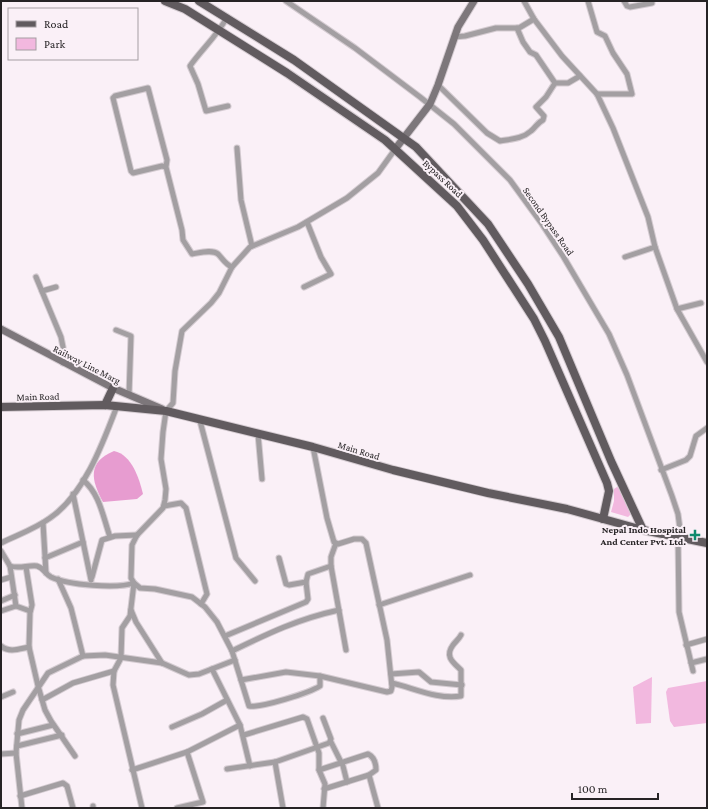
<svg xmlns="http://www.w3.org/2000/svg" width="708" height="809" font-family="'Crimson Pro',serif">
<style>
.green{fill:#f2b8df}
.water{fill:#e79cd0}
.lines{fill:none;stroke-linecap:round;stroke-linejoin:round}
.street-casing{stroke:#d4cbd1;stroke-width:7}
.secondary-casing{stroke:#d4cbd1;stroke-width:9}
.primary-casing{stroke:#d4cbd1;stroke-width:10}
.street{stroke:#a39fa2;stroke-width:5}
.secondary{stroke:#7d777b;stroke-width:7}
.primary{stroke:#615b5f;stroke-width:8}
.poi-dot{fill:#0f8a6d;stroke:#faf0f7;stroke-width:1.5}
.labels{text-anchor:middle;stroke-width:4;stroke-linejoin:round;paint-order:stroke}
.street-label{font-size:10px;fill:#262325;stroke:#faf0f7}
.poi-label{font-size:10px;font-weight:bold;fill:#262325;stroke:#faf0f7;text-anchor:end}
</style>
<rect width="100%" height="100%" fill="#faf0f7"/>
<g class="green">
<polygon points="617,487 619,488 631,514 628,517 611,512 614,501 614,489"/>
<polygon points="652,677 651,723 636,724 633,687"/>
<polygon points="707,681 707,723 674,727 670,721 666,692 668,688"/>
</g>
<path class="water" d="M114 451C132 455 139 478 143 494L137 499 103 502C91 480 87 462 114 451Z"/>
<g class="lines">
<g class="street-casing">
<g id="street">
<polyline points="286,1 355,48 420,97 454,124 510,180 542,224 563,256 609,334 627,375 672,496 678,514 681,537"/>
<polyline points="524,1 534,19 562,56 597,94 613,128 648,217 655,247 677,309 707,362"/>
<polyline points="588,1 597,32 605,36 613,53 627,74 632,94 597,94"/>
<polyline points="624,1 627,6 630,7 652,3"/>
<path d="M227 17C218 35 202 49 190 66L198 84 206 111 228 106"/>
<polyline points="517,28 523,42 530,52 536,55 555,83 568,83 580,76"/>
<polyline points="454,37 465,36 496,28 519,28 534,19"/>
<path d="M438 85 487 133 500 141C511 139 522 139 531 131 536 127 537 123 543 120L544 116 536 107 546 97 555 83"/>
<polyline points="237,148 241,200 252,246"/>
<path d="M166 167 167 160 148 88 115 96 113 98 131 171 133 173 162 166 166 167 182 230 183 240 192 254C199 253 212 249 218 254 223 259 225 264 232 267"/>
<polyline points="625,257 655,247"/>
<polyline points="36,277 61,337 63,347 63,363"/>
<polyline points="304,287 331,274 321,257 307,222"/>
<polyline points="42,291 56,287"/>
<polyline points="677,309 701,303"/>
<polyline points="116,330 131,336 129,395"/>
<polyline points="200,421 236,558 255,581"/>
<polyline points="258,434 262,479"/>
<polyline points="661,470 686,460 690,456 696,436 707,428"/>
<path d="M83 480C100 494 103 517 110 537"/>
<polyline points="73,494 91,580"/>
<polyline points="164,506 181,503 186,508 207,594 201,604"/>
<polyline points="43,523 46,573"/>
<polyline points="678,536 679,612 693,671"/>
<path d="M1 543C17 535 35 529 50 518 84 495 103 443 117 406"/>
<polyline points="336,543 331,557 331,566 346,650"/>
<path d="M1 551 10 566C19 569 28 565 37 566 44 568 45 574 51 577 68 585 117 589 134 583L130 616 122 628 121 658 114 671 113 685 142 808"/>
<polyline points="45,558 83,542"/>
<polyline points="279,558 286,584 289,585 306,582"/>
<polyline points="10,566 16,606 30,611"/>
<polyline points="26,567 32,605 30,613 29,647 38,686 45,710 51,721 75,756"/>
<polyline points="92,577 102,540 115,536 137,535"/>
<polyline points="58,579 71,608 83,656"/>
<polyline points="1,580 11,577"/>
<polyline points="1,601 15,595"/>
<polyline points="379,605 470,575"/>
<polyline points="131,610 136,622 162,663"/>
<polyline points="1,611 16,606"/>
<polyline points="225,636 306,602 308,599 306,582 308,574 331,566"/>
<polyline points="686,645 707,639"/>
<path d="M1 646C9 653 19 649 29 647"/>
<path d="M232 651C269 633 298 619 339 610"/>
<polyline points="691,663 707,659"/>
<polyline points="212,669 240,725 250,766"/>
<polyline points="391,674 419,672 431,682 462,685"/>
<path d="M320 676V686C309 693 261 708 249 706L232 651 217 622 205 607 192 597 155 589 140 588 134 583 131 578 132 545 137 535 163 508 165 500 166 489 161 459 163 432 166 411 173 403 175 371 182 331 211 303 219 293 232 267 250 247 298 227 347 198 378 173 396 148"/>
<polyline points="241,680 286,672 320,676 387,692 391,691 392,687 387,640 366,543 362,539 354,539 338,544 334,542 327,518 313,447"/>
<path d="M392 683C414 688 438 700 461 696V670C454 663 444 657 453 645 456 641 459 639 461 635"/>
<polyline points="1,697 13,692"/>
<polyline points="42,700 73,683 114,671"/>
<polyline points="172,727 202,714 227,700"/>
<polyline points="17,734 53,725"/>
<polyline points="244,735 303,717 307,719 319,753 319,770 325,784 323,808"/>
<polyline points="331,742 343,766 347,782"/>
<polyline points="17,746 62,735"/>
<polyline points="1,754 16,753"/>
<polyline points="275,762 283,808"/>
<polyline points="227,769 275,762 329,743 331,739 323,718"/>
<polyline points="132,770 187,752 240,725"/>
<path d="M319 770 368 754C374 757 376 764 376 770L369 775 324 789"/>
<polyline points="369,775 378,808"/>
<polyline points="20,796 63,783 67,786 73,808"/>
<polyline points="93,806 93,808"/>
<polyline points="22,808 16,753 19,720 23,710 48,673 83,656 105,655 162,663 189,675 199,674 235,660"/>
<polyline points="177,808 203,802 187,752"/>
</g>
</g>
<g class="secondary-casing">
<g id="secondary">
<polyline points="396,148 430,104 438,85 458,27 474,1"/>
<polyline points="1,329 113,388 162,409"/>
</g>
</g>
<g class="primary-casing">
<g id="primary">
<polyline points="165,1 185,9 287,73 385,140 457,206 483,240 534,319 545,341 607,483 609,491 603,519"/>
<polyline points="199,1 294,60 416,147 488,224 528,284 559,337 611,461 643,530"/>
<polyline points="105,405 113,388"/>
<polyline points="1,407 105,405 166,411 313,447 393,470 488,493 567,509 643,530 707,543"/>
</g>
</g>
<use href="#street" class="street"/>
<use href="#secondary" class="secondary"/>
<use href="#primary" class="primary"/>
</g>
<path class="poi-dot" d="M693 529h4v4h4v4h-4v4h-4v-4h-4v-4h4z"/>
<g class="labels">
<g class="street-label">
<text transform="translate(443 178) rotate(43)" y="4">Bypass Road</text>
<text transform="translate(549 221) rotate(55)" y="4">Second Bypass Road</text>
<text transform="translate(87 364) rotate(27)" y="4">Railway Line Marg</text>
<text transform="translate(38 396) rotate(-1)" y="4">Main Road</text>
<text transform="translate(359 450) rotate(17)" y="4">Main Road</text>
</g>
<g class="poi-label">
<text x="686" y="533">Nepal Indo Hospital<tspan x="686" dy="12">And Center Pvt. Ltd.</tspan></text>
</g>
</g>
<rect width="708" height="809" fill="none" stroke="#262325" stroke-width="4"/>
<rect x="8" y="8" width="130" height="52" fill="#faf0f7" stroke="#a59ea3"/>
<rect x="16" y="21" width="20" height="6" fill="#615b5f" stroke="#a59ea3"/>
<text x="44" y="28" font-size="12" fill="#262325">Road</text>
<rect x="16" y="38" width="20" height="12" fill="#f2b8df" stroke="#a59ea3"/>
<text x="44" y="48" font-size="12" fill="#262325">Park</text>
<path d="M572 793v6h86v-6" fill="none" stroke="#262325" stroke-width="2"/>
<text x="578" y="793" font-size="12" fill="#262325" stroke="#faf0f7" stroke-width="3" paint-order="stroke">100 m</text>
</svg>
